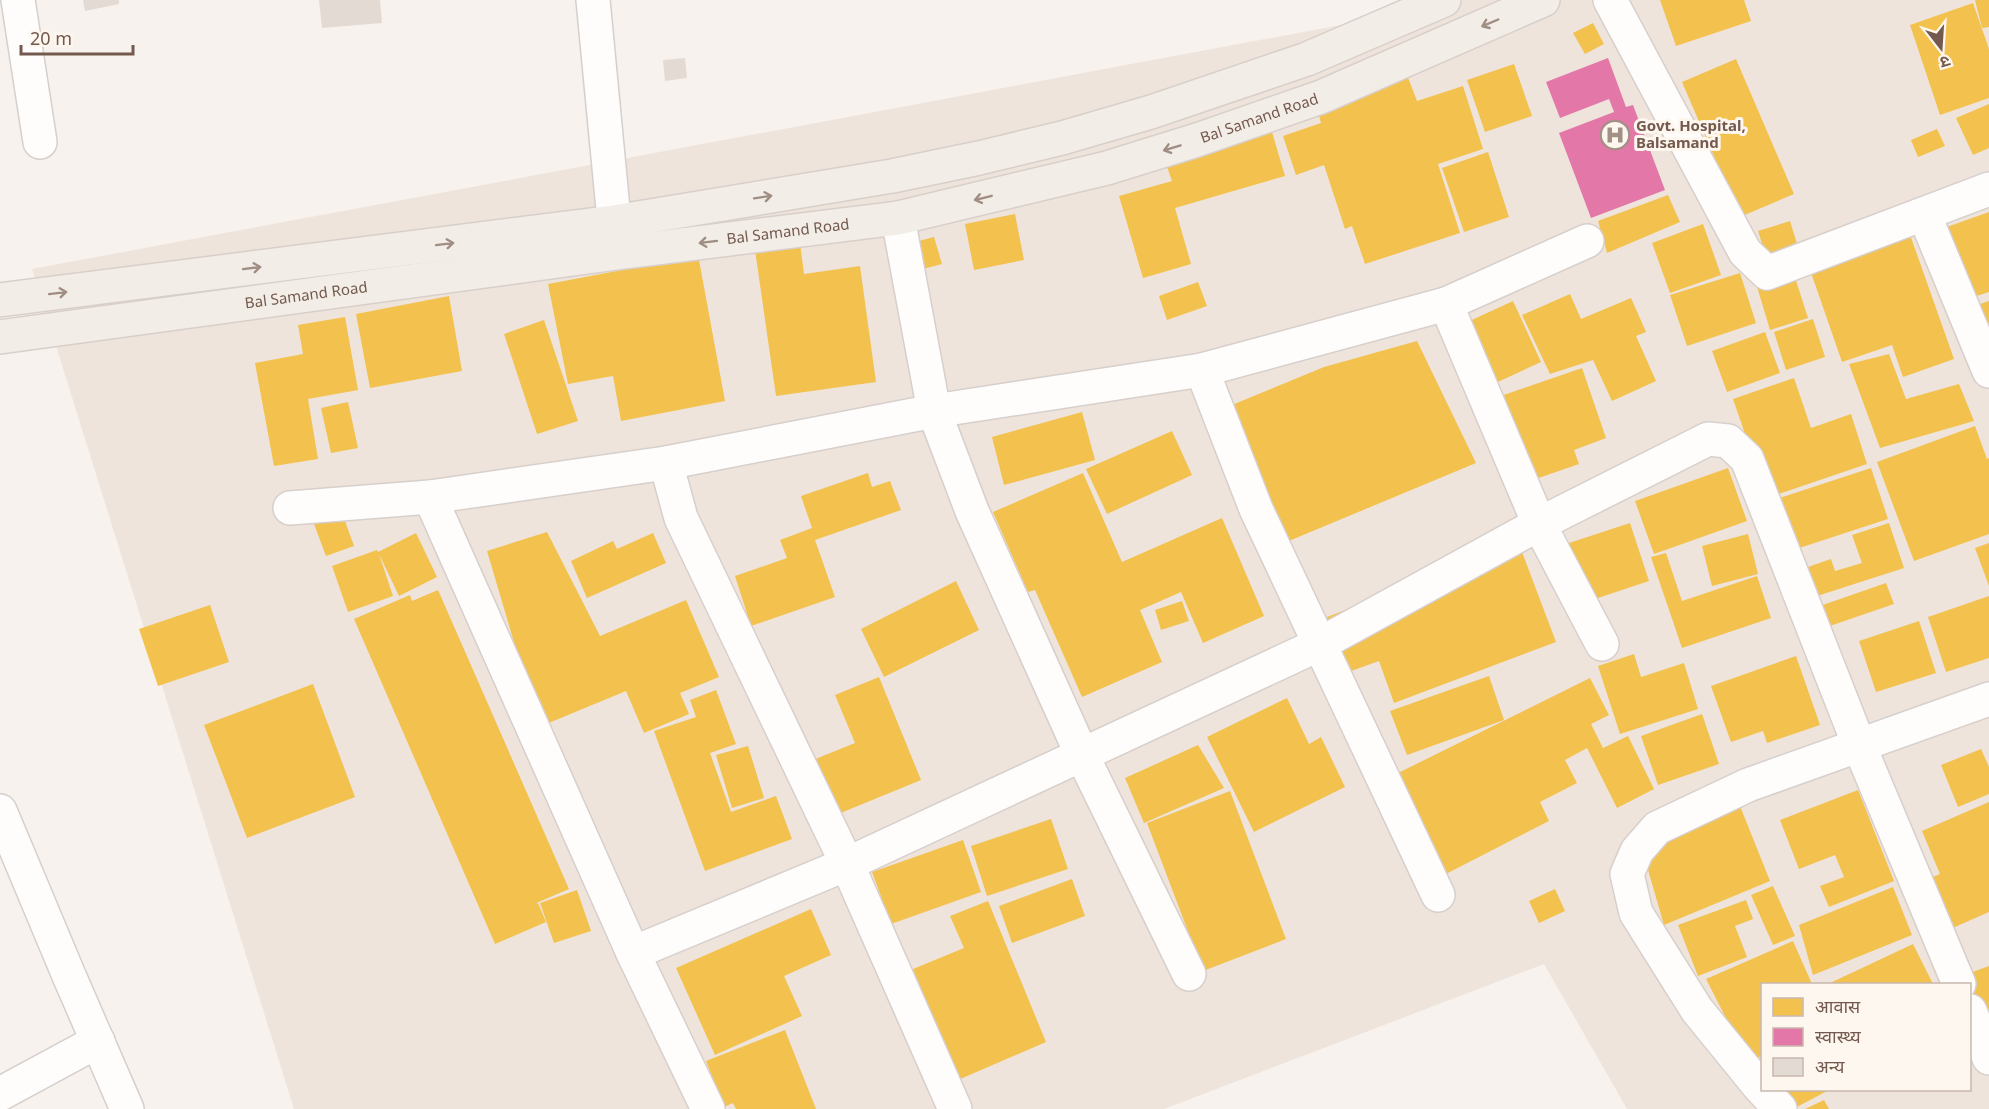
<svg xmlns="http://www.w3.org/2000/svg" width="1989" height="1109" font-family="'Noto Sans','Noto Sans Devanagari',sans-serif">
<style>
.residential{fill:#efe4db;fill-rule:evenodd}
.homes{fill:#f2c14e}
.health{fill:#e377a8}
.building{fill:#e3dad4}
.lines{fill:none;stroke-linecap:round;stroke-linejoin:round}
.minor-casing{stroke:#d6cfcb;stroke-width:36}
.major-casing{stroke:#d8cfcb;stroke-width:36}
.minor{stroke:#fefdfc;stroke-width:33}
.major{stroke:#f2ede6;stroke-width:33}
.oneway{stroke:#a08d83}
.labels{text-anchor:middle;stroke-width:6;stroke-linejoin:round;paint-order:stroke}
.street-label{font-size:15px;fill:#74594e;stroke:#fef7ef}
.poi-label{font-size:15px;font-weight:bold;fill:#74594e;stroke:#fef7ef;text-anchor:start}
</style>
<rect width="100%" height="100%" fill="#f7f2ed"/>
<path class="residential" d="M1427 0H1989V1109H1627L1544 964 1164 1109H294L32 269 1357 22ZM1762 984H1970V1090H1762Z"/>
<g class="homes">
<polygon points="1660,0 1744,0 1751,21 1676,46"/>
<polygon points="1975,0 1989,0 1989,27 1982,28"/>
<polygon points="1973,3 1989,49 1989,98 1940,115 1910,25"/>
<polygon points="1593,23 1604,44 1585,54 1573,33"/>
<polygon points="1736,59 1794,194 1740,217 1682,82"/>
<polygon points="1514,64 1532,116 1485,132 1467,80"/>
<polygon points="1407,75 1417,101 1463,86 1483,149 1438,164 1460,233 1365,264 1352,226 1345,229 1324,165 1296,175 1283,136 1321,123 1316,105"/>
<polygon points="1989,104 1989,148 1973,155 1956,118"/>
<polygon points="1937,129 1945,146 1918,157 1911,140"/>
<polygon points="1272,132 1285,176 1175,208 1191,264 1143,278 1119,196 1172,181 1166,164"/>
<polygon points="1488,152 1509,217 1464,232 1442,168"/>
<polygon points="1668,195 1680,222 1607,253 1598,221"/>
<polygon points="1989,212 1989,292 1970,298 1944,228"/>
<polygon points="1015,214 1024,260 974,270 965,224"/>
<polygon points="1790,221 1798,247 1766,256 1758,231"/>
<polygon points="1703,224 1721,275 1670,293 1652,243"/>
<polygon points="1908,229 1954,359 1903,377 1892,345 1842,362 1808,264"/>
<polygon points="934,237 942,264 923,269 915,242"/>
<polygon points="800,243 804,274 860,266 876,382 776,396 755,250"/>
<polygon points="699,260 725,401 621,421 613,376 568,384 548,284 659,263"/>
<polygon points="1792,268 1808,318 1770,330 1755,280"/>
<polygon points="1740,273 1756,323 1687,346 1670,295"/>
<polygon points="1198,282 1207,306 1167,320 1159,296"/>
<polygon points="1570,294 1581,319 1631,298 1646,332 1636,336 1656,381 1612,401 1593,360 1550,374 1522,315"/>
<polygon points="449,296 462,371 370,388 356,314"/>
<polygon points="1513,301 1541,362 1489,386 1461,325"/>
<polygon points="1989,301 1989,358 1968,308"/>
<polygon points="345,317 358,390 308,399 318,459 274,466 255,363 303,354 298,325"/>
<polygon points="1813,319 1825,357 1786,370 1774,332"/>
<polygon points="544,320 578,421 537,434 504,334"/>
<polygon points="1765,332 1780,373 1727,392 1712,351"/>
<polygon points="1417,341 1476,463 1284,543 1227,407 1324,367"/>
<polygon points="1889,354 1906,399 1959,384 1974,421 1880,448 1849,364"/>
<polygon points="1582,368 1606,438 1574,450 1579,464 1524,483 1495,398"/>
<polygon points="1794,378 1811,428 1851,414 1867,464 1767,498 1733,399"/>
<polygon points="348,402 358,448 331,453 321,408"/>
<polygon points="1082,412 1095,460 1004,485 992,437"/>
<polygon points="1975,426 1987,459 1989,458 1989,534 1914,561 1877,462"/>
<polygon points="1172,431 1192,475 1107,514 1086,469"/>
<polygon points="1728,468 1747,521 1654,554 1635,501"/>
<polygon points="1871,468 1888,519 1787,552 1770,501"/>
<polygon points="868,473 872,487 890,481 901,510 815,540 835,597 751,626 735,576 787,558 780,540 812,528 801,496"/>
<polygon points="1083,473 1122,562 1222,518 1264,616 1203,643 1181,592 1140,610 1162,662 1082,697 1035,590 1028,592 993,512"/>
<polygon points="342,513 354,546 326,556 314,524"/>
<polygon points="1630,523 1649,581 1589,601 1569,543"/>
<polygon points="1889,523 1904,568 1814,597 1805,568 1831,559 1835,571 1862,563 1852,535"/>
<polygon points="547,532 600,636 686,600 719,677 680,693 689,714 644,733 626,691 539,727 487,551"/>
<polygon points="416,533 437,577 399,596 379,554 393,596 348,612 332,566 377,550 378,552"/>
<polygon points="653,533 666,563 587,598 571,561 613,541 617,549"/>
<polygon points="1748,534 1758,574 1712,586 1702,546"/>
<polygon points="1989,543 1989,586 1975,548"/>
<polygon points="1519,544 1556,642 1394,703 1379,661 1340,675 1319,620"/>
<polygon points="1666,553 1682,601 1757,576 1771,618 1682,648 1651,557"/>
<polygon points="956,581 979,630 884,677 861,629"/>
<polygon points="1886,583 1894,604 1824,628 1817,607"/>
<polygon points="438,590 569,889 534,904 538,903 546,922 495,944 354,619 410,595 412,601"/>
<polygon points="1989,596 1989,658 1946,672 1928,617"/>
<polygon points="1182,601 1189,621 1161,630 1155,610"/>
<polygon points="210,605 229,662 158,686 139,629"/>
<polygon points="1919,621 1936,673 1876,692 1859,641"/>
<polygon points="1634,654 1641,677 1684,663 1698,709 1620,734 1598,666"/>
<polygon points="1796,656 1820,725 1767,743 1763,731 1731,742 1711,686"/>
<polygon points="1489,676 1504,720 1407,755 1390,711"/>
<polygon points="879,677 921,780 826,819 803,764 855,743 835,695"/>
<polygon points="1590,678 1609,715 1591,724 1603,748 1628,736 1654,789 1617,808 1587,748 1565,760 1577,783 1540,802 1549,821 1444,875 1394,775"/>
<polygon points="313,684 355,797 247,838 204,725"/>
<polygon points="716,690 736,744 710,753 731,812 776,796 792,839 705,871 654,731 696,717 690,700"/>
<polygon points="1287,698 1309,744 1321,737 1345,787 1254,832 1207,737"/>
<polygon points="1702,714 1719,764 1658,785 1641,736"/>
<polygon points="1198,745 1224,788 1144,823 1125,778"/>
<polygon points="748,746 764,798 732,808 716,755"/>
<polygon points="1981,749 1989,767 1989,794 1958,807 1941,765"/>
<polygon points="1858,790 1894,881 1829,907 1820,886 1844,877 1835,855 1799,869 1780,820"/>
<polygon points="1230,791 1286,939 1203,971 1147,823"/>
<polygon points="1738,801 1770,881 1664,925 1644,856"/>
<polygon points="1989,802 1989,912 1948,930 1926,880 1940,874 1922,831"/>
<polygon points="1051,819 1068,869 987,896 971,846"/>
<polygon points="963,840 981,892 891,924 872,872"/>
<polygon points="1072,879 1085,916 1012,943 999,906"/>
<polygon points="1773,886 1795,936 1773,945 1751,895"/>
<polygon points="1893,887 1912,935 1813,975 1799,925"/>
<polygon points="1555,889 1565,911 1539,923 1529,901"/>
<polygon points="577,890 591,931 554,943 540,903"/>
<polygon points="1746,900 1753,919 1735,926 1747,957 1698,976 1678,925"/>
<polygon points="988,901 1046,1042 958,1080 913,969 964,948 950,916"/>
<polygon points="811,909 831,955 784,976 802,1016 715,1055 676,968"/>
<polygon points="1793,941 1812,984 1762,984 1762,1056 1749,1063 1706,979"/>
<polygon points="1913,944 1933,984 1828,984"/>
<polygon points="1989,966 1989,1021 1985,1023 1967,974"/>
<polygon points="785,1030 816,1109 736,1109 733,1103 724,1107 706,1061"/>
<polygon points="1778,1090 1829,1090 1793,1109"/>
<polygon points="1824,1100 1829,1109 1805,1109"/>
</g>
<polygon class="health" points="1608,58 1626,107 1633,105 1665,190 1591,218 1559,133 1614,112 1609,99 1560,118 1546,82"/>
<g class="building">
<polygon points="83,0 119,0 119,4 85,11"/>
<polygon points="319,0 380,0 382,23 322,28"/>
<polygon points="685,58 687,78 665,81 663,60"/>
</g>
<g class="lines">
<g class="minor-casing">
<g id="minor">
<polyline points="18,0 40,142"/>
<polyline points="593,0 617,251"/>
<polyline points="1610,0 1745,252 1767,273 1989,189"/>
<polyline points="1924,214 1989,371"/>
<polyline points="898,218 934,411 972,511 1082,755 1189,974"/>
<polyline points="1587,241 1446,304 1539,524 1602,644"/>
<polyline points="1202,370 1256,509 1438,895"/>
<polyline points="666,463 681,518 847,864 955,1109"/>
<polyline points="430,497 633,953 708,1109"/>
<polyline points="290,508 430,497 666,463 934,411 1202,370 1446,304"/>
<polyline points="0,811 70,978 127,1109"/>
<polyline points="633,953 847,864 1320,644 1539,524 1708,439 1728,441 1747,459 1859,745 1959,984"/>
<polyline points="1970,1011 1989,1058"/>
<polyline points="0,1094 98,1041"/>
<polyline points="1780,1109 1758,1085 1697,1010 1636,913 1627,874 1637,851 1657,828 1748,785 1989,699"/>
</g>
</g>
<g class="major-casing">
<g id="major">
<polyline points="0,300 614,222 892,176 979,158 1062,138 1151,112 1307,59 1444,0"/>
<path id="s1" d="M0 337 617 253 898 218 1107 168 1197 140 1321 97 1543 0"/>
</g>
</g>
<use href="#minor" class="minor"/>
<use href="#major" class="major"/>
</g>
<defs><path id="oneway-shaft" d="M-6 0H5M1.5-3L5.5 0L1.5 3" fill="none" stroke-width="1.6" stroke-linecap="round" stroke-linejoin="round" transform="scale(1.5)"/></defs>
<g class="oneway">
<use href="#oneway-shaft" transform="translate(1490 23) rotate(157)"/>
<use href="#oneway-shaft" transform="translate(1172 148) rotate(163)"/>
<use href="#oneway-shaft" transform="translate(763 197) rotate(-9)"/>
<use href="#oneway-shaft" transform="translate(983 198) rotate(166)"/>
<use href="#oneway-shaft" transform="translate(708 242) rotate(173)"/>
<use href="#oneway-shaft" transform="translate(445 244) rotate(-7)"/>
<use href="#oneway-shaft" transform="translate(252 268) rotate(-7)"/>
<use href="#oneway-shaft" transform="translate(58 293) rotate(-7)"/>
</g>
<defs>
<g id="hospital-ring" transform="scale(1.5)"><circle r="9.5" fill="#fef7ef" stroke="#a28f86" stroke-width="1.5"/><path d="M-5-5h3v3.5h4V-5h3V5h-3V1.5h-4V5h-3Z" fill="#a28f86"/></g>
</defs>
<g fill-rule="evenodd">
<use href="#hospital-ring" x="1615" y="135"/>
</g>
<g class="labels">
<g class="street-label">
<text dy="5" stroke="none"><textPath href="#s1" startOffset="1281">Bal Samand Road</textPath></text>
<text dy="5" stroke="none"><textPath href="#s1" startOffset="795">Bal Samand Road</textPath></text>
<text dy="5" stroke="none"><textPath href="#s1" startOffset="309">Bal Samand Road</textPath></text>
</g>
<g class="poi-label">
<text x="1636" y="131">Govt. Hospital,<tspan x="1636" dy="17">Balsamand</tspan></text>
</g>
</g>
<rect x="1761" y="983" width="210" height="108" fill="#fef7ef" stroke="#c7b8af" stroke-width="1.5"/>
<rect x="1773" y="998" width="30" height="18" fill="#f2c14e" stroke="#c7b8af" stroke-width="1.5"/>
<text x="1815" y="1013" font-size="18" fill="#74594e">आवास</text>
<rect x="1773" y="1028" width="30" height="18" fill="#e377a8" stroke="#c7b8af" stroke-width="1.5"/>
<text x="1815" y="1043" font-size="18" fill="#74594e">स्वास्थ्य</text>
<rect x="1773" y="1058" width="30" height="18" fill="#e3dad4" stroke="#c7b8af" stroke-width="1.5"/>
<text x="1815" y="1073" font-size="18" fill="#74594e">अन्य</text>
<g transform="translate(1941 48) rotate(163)" stroke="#fef7ef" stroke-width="4.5" paint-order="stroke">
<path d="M0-4.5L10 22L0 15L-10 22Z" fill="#74594e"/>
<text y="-9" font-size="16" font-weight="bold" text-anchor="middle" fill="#74594e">उ</text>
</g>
<path d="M21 45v9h112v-9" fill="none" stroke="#74594e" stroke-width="3"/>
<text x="30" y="45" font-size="18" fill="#74594e" stroke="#fef7ef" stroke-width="4.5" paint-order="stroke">20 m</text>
</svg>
